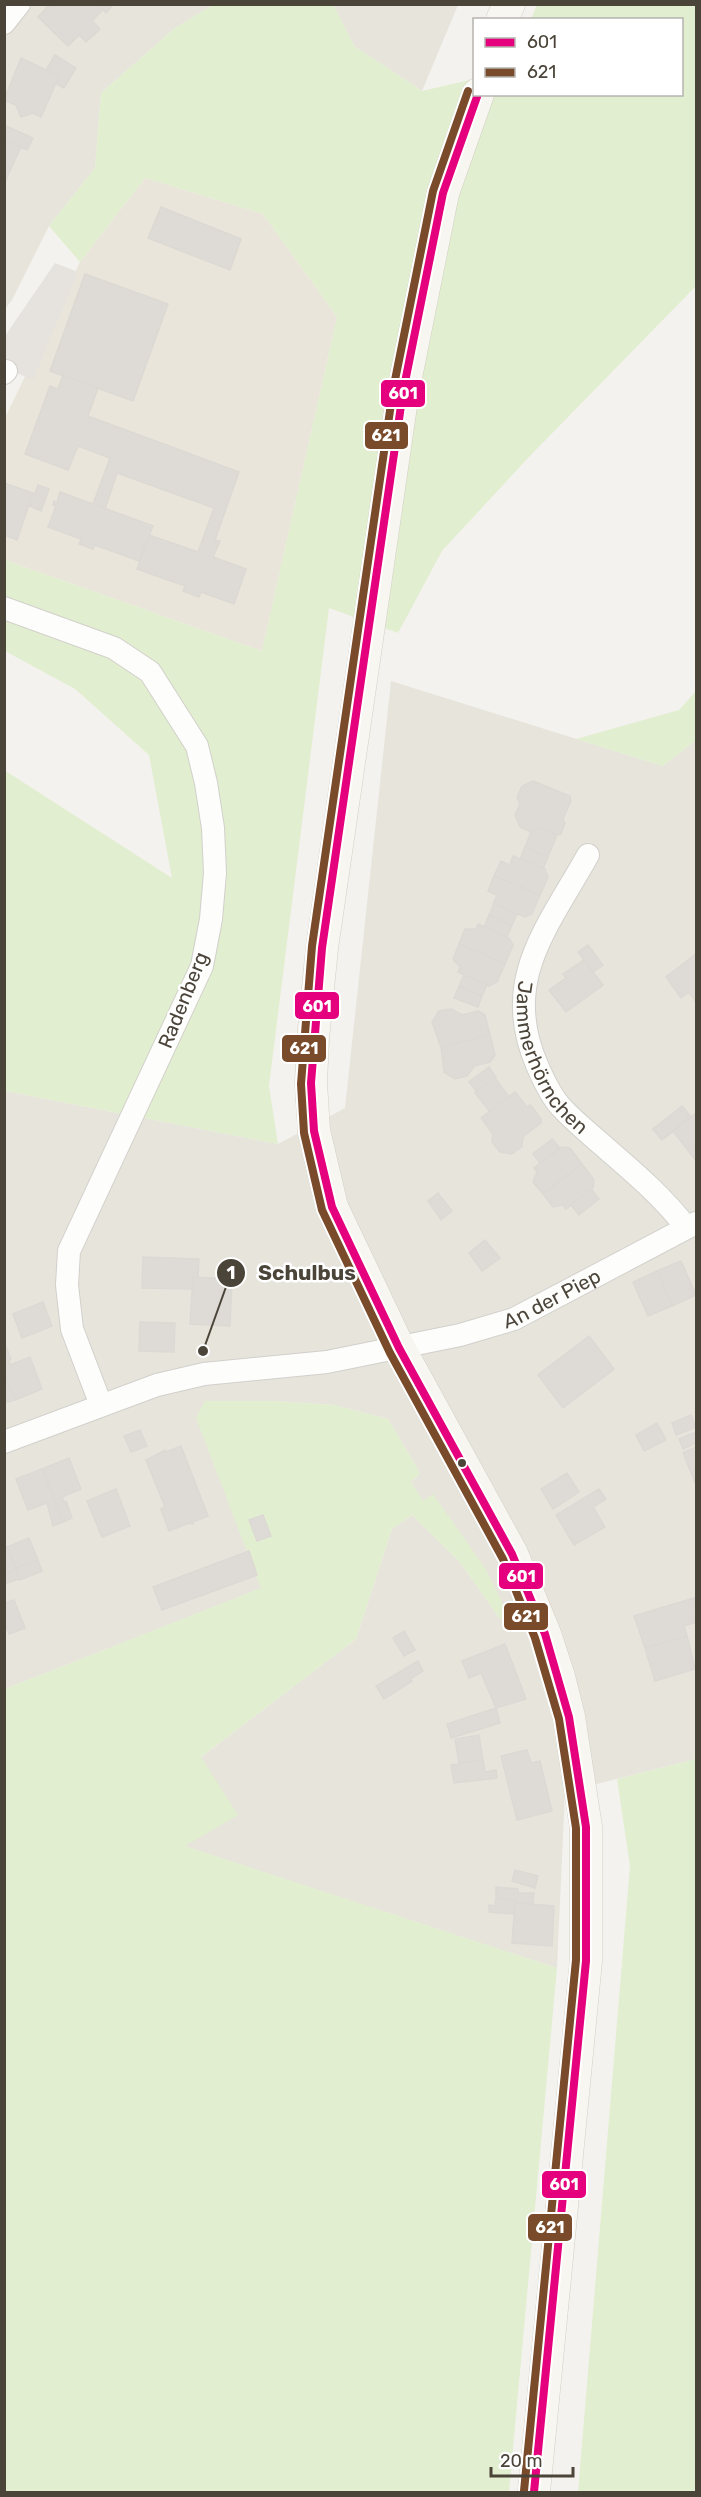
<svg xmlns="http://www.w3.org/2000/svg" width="701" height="2497" font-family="Rubik,sans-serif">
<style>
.residential{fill:#e7e4dc}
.education{fill:#eae5da}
.green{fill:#e1eecf}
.parking{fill:#e6e3df}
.building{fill:#dedbd6;stroke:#dcd9d4;stroke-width:1.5}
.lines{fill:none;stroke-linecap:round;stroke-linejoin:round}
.minor-casing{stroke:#d2d0cb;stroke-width:24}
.secondary-casing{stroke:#d3cfc5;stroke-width:33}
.minor{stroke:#fdfdfc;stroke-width:22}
.secondary{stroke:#f7f6f1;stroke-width:32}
.bus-1-casing{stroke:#fff;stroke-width:12}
.bus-2-casing{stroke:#fff;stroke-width:12}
.bus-1{stroke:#e5007d;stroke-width:8}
.bus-2{stroke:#7a4b2a;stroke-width:8}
.bus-dot{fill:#4b4439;stroke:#fff;stroke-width:2}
.labels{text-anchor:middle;stroke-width:5;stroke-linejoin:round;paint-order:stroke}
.street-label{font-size:20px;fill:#4b4439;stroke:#fff}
.leader{fill:none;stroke:#4b4439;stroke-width:2}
.callout-dot{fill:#4b4439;stroke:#fff;stroke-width:2}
.mark-label{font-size:18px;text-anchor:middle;font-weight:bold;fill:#fff}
.callout-label{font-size:21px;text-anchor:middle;font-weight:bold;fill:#4b4439;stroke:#fff;stroke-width:5;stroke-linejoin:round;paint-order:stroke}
.line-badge{stroke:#fff;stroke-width:2}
.badge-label{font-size:16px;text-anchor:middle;font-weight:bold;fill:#fff}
</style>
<rect width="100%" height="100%" fill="#f4f2ee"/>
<g class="residential">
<polygon points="5,5 213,5 175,28 101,93 95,168 49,226 12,300 5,309"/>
<polygon points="333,5 458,5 422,91 354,46"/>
<polygon points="391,681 663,766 696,740 696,1759 565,1792 557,1968 184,1846 200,1758 356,1639 392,1529 412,1515 459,1561 500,1619 432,1495 423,1502 411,1482 420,1473 388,1419 334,1405 275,1401 197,1418 262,1588 5,1689 5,1091 278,1144 345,1108"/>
</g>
<polygon class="education" points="145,178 263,214 337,317 262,651 5,560 4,420 80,262"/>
<g class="green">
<polygon points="333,4 354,46 422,91 474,79 474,94 682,94 682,20 531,19 537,5 696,5 696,286 527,459 442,551 398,633 329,608 269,1086 278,1144 5,1091 4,770 172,878 149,755 75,689 5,651 5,560 262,651 337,317 263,214 145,178 80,262 49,226 95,168 101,93 175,28 213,5"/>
<polygon points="696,691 696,740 663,766 576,739 679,710"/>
<polygon points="205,1401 275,1401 334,1405 388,1419 420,1473 411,1482 423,1501 433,1494 485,1568 509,1616 500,1619 459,1561 412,1515 392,1529 356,1639 201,1757 238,1815 185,1846 557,1968 509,2492 5,2492 5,1689 261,1588 196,1418"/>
<polygon points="696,1759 696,2492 578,2492 630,1866 617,1779"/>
</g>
<polygon class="parking" points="55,263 78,272 33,380 5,368 5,336"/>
<g class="building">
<polygon points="50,4 97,4 102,10 92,21 100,29 86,42 79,35 68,46 38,17"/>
<polygon points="97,4 114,4 106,13"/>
<polygon points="55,55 76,68 64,88 56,84 59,76 46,70"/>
<polygon points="21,58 59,76 41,117 33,113 21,117 16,105 4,100"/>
<polygon points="4,125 33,138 27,150 4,140"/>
<polygon points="4,140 21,147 4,184"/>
<polygon points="161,207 241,239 230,270 148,238"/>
<polygon points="85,274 168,304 133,401 50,371"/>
<polygon points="63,375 98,388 88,416 239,472 215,540 220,541 213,557 246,569 234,604 201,592 199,597 183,591 185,586 137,569 149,535 198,552 214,508 117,473 105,509 93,504 110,458 78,446 68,470 25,454 50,386 58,389"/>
<polygon points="4,483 33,493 17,540 4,535"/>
<polygon points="38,485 49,489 41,511 30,506"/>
<polygon points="60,492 153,526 139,561 95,545 93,549 79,544 81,539 48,527 56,506 53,505 54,501 57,503"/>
<polygon points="533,781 570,796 571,801 563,819 565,823 561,834 557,835 540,828 531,832 520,827 515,815 520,804 517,798 522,786"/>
<polygon points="540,828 557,835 548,857 525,847 531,832"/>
<polygon points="525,847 548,857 543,869 520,859"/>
<polygon points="513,856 545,869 548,877 540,895 494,876 501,861 510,865"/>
<polygon points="494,876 540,895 532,914 525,917 493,904 497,895 488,891"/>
<polygon points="494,904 517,914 512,925 489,915"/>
<polygon points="489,915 512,925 507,937 484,927"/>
<polygon points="478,924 509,938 513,945 505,964 459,944 465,929 476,929"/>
<polygon points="459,944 505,964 497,982 489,986 458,972 460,967 453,959"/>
<polygon points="588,945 603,965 593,972 578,952"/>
<polygon points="696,954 696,1002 689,992 681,998 666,977"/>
<polygon points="584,960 603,985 566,1012 549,990 566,978 563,974"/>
<polygon points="464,975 487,985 482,996 459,986"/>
<polygon points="459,986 482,996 478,1007 454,998"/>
<polygon points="451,1009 462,1015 478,1011 485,1015 490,1035 441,1047 432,1022 439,1011"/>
<polygon points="490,1035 495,1055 490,1062 474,1066 467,1076 455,1079 444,1072 441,1047"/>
<polygon points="489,1067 496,1077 477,1092 469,1082"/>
<polygon points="495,1078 509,1097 490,1112 475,1093"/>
<polygon points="515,1092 527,1107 530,1105 532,1107 541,1119 541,1123 523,1137 522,1146 512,1154 500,1152 492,1142 493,1134 481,1118"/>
<polygon points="682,1106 691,1117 662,1140 653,1129"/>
<polygon points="696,1113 696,1161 673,1131"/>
<polygon points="552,1139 560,1148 540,1163 533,1154"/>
<polygon points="562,1147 570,1148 582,1164 543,1194 533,1182 537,1172 534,1168"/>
<polygon points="582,1164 594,1180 593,1188 566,1209 563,1205 553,1207 543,1194"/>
<polygon points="591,1189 599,1199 579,1215 571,1205"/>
<polygon points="438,1193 452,1211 441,1220 428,1201"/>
<polygon points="485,1240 500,1258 482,1271 469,1253"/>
<polygon points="143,1257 199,1259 198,1278 193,1277 192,1289 142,1288"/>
<polygon points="681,1261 696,1295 672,1306 657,1271"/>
<polygon points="657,1271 672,1306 648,1316 633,1282"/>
<polygon points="193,1277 232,1279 230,1326 190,1324"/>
<polygon points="43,1302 52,1326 22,1338 13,1314"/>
<polygon points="140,1322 175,1323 174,1352 139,1351"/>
<polygon points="589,1336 614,1369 563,1408 538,1375"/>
<polygon points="4,1342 11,1359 9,1360 10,1365 30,1357 42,1389 15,1400 4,1372"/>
<polygon points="4,1372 15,1400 4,1403"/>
<polygon points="691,1415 696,1427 676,1435 672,1423"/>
<polygon points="657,1423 666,1440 644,1451 636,1435"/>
<polygon points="140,1430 147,1446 131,1452 124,1436"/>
<polygon points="696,1432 696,1443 683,1449 679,1439"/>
<polygon points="181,1446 208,1516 193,1522 193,1524 189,1523 169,1531 161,1509 165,1507 146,1460 165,1450 166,1452"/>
<polygon points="696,1447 696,1485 683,1453"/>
<polygon points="69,1458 81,1489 62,1497 64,1502 66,1501 72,1518 63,1522 42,1469"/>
<polygon points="42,1469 63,1522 53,1526 47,1503 28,1510 16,1479"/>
<polygon points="567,1473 579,1492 553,1509 541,1489"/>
<polygon points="116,1489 130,1526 102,1537 87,1501"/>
<polygon points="599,1489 606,1499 593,1507 605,1527 574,1545 556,1515"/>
<polygon points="263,1515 271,1536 257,1541 249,1520"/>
<polygon points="29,1538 38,1560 15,1568 7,1547"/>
<polygon points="7,1547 16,1570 4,1574 4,1548"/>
<polygon points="249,1551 257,1575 162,1610 153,1587"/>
<polygon points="38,1560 42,1571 20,1580 15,1568"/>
<polygon points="16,1570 19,1579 4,1584 4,1574"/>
<polygon points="694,1598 696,1607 696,1622 684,1626 687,1636 645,1648 634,1616"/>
<polygon points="14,1600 25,1628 9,1634 4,1622 4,1603"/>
<polygon points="404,1631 415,1650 404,1656 393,1638"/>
<polygon points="687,1636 695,1669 655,1681 645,1648"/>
<polygon points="505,1644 526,1699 496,1708 481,1673 469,1678 462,1661"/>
<polygon points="418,1661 423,1671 410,1679 412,1681 384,1699 376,1686"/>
<polygon points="496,1708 500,1723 451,1738 447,1724"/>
<polygon points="479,1735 483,1760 459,1763 455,1739"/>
<polygon points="527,1750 531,1763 540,1761 552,1811 517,1820 501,1756"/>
<polygon points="483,1760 485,1772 496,1770 497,1778 454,1783 451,1765"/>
<polygon points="515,1870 538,1876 535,1888 512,1881"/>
<polygon points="496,1887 518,1889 518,1893 534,1893 533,1905 515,1903 515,1900 496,1898"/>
<polygon points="496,1898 515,1900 514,1914 489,1912 489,1905 495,1906"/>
<polygon points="515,1903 554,1906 552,1946 512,1943"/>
</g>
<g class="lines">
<g class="minor-casing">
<g id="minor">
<polyline points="4,23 19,4"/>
<polyline points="4,373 6,371"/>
<polyline points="4,608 114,648 150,672 197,746 206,783 213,828 215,873 211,919 202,966 69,1251 67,1285 72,1329 101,1405"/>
<path id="s1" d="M588 855C548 927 500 980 537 1065 543 1079 551 1097 562 1108 571 1118 582 1127 592 1136 625 1165 659 1192 686 1227"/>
<path id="s2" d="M4 1442 157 1385 204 1374 327 1362 460 1335 514 1319 696 1223"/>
</g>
</g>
<g class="secondary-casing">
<g id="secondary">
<polyline points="502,20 509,4"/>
<polyline points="478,94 443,193 403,392 322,948 313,1039 311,1083 314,1131 332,1207 399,1348 512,1554 545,1634 559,1677 569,1717 586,1827 586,1961 534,2492"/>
</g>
</g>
<use href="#minor" class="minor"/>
<use href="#secondary" class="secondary"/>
<g class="bus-1-casing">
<polyline id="bus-1" points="478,94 443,193 403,392 322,948 311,1083 314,1131 332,1207 399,1348 512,1554 545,1634 569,1717 586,1827 586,1961 534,2492"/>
</g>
<g class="bus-2-casing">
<polyline id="bus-2" points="468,91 433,191 393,390 312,946 301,1084 304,1133 322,1210 390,1353 503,1559 535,1638 559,1719 576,1828 576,1960 524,2491"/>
</g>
<use href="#bus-1" class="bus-1"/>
<use href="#bus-2" class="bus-2"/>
</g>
<circle class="bus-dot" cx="462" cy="1463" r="5"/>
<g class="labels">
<g class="street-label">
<text transform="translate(183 1000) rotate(-68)" y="7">Radenberg</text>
<text dy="7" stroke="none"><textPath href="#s1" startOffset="225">Jammerhörnchen</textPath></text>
<text dy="7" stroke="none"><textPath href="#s2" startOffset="570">An der Piep</textPath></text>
</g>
</g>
<path class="leader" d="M203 1351L231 1273"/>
<g class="callout-dot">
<circle cx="203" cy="1351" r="6"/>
<circle cx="231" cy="1273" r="15"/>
</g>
<g class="mark-label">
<text x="231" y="1279">1</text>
</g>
<g class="callout-label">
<text x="307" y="1280">Schulbus</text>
</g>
<g class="line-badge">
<rect x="380" y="379" width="46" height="29" rx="6" fill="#e5007d"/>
<rect x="364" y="421" width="45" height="29" rx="6" fill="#7a4b2a"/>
<rect x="294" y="991" width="46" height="29" rx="6" fill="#e5007d"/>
<rect x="281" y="1034" width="46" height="29" rx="6" fill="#7a4b2a"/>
<rect x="498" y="1562" width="46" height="28" rx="6" fill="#e5007d"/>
<rect x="503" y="1602" width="46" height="29" rx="6" fill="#7a4b2a"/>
<rect x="541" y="2170" width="46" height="29" rx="6" fill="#e5007d"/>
<rect x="527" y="2213" width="46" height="29" rx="6" fill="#7a4b2a"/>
</g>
<g class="badge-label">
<text x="403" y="399">601</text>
<text x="386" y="441">621</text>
<text x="317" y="1012">601</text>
<text x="304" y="1054">621</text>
<text x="521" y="1582">601</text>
<text x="526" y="1622">621</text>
<text x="564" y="2190">601</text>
<text x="550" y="2233">621</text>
</g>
<rect width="701" height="2497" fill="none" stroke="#4b4439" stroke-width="12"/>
<rect x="473" y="18" width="210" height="78" fill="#ffffff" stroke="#b7b4b0" stroke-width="1.5"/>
<rect x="485" y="38" width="30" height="9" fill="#e5007d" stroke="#b7b4b0" stroke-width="1.5"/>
<text x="527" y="48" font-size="18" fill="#4b4439">601</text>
<rect x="485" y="68" width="30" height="9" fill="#7a4b2a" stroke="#b7b4b0" stroke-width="1.5"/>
<text x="527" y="78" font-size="18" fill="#4b4439">621</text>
<path d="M491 2467v9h82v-9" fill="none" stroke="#4b4439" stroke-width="3"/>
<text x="500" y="2467" font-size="18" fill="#4b4439" stroke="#ffffff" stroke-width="4.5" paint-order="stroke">20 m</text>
</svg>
